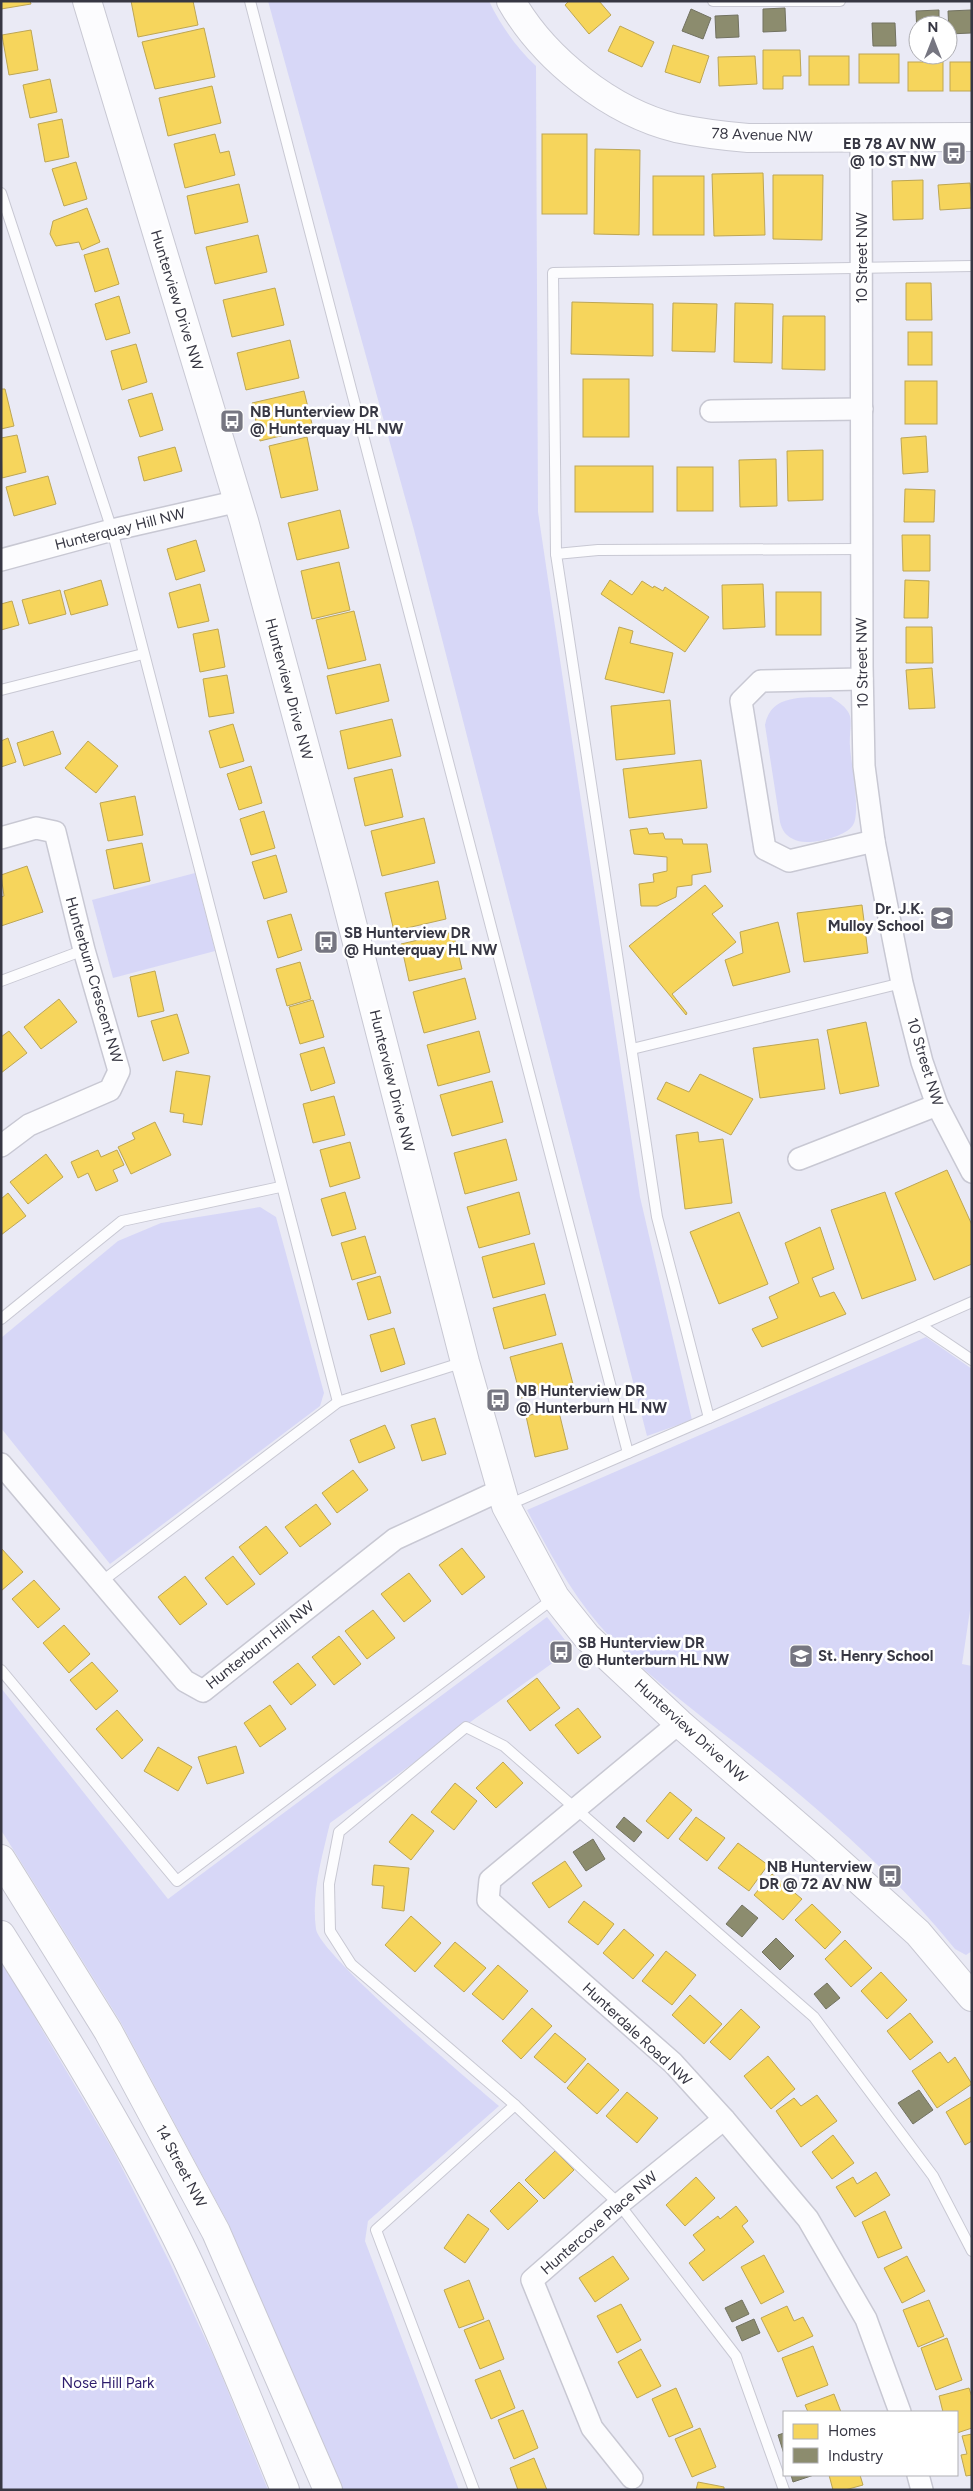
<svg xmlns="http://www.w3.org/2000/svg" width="973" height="2491" font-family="Figtree,sans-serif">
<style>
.green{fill:#d7d7f7}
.homes{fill:#f6d55c;stroke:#bda654}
.industry{fill:#8c8c6e;stroke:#727261}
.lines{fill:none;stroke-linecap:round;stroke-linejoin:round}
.lane-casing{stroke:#c8c8d3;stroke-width:12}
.street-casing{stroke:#c8c8d3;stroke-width:24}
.secondary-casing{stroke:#c8c8d3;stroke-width:30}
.lane{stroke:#fcfcfe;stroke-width:10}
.street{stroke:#fcfcfe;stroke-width:21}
.secondary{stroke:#fcfcfe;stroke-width:28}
.labels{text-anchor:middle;stroke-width:5;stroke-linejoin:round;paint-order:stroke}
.street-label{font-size:15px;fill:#373743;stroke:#fff}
.poi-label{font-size:15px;font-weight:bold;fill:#373743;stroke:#fff;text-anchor:start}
.park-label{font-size:15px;fill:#2d1c6c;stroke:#fff}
</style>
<rect width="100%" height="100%" fill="#eaeaf5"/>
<g class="green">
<path d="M268 1H489C501 26 516 47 536 66L538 512 640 1197 692 1420 647 1436 414 530Z"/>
<path d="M831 697C838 702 847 707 850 716 852 724 849 737 850 746 851 764 861 812 853 825 845 838 805 847 793 839 785 835 782 830 780 822L765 725C771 693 804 698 831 697Z"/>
<polygon points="195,873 215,951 113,978 92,900"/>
<polygon points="260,1207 276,1217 324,1393 320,1406 110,1564 1,1428 1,1338 118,1241 161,1223"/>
<path d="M926 1337 972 1369V1597L962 1664 972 1666V1951L966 1955 955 1949C901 1882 836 1824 770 1770 716 1727 658 1686 610 1637 575 1600 550 1554 527 1510Z"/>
<path d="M547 1617 572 1649 330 1823C322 1857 311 1894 316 1929 320 1955 470 2081 499 2106L368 2221 365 2241 459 2490H343L228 2223 120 2021 1 1830V1688L168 1899Z"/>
<polygon points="1,1960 113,2150 169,2261 217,2364 268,2490 1,2490"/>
</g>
<g class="homes">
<polygon points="1,1 30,1 31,4 1,9"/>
<polygon points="131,1 193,1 198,25 138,37"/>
<polygon points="569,1 599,1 611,15 589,34 565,5"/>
<polygon points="620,26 654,42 642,67 608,51"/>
<polygon points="204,28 215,77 155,89 142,42"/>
<polygon points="31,30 38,70 9,75 2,35"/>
<polygon points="673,45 709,56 700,83 665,72"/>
<polygon points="763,50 800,50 801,76 783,76 783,89 763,89"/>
<rect x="859" y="54" width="40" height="29"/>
<polygon points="755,56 757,84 719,86 718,57"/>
<rect x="809" y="56" width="40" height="29"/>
<rect x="908" y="62" width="35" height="29"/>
<rect x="950" y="62" width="22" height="29"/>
<polygon points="50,79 57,112 30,118 23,85"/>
<polygon points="212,86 221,123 168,136 159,98"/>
<polygon points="62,119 69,157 45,162 38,124"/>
<polygon points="215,134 220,153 229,151 235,175 185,188 174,144"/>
<rect x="542" y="134" width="45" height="80"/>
<polygon points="595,149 640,150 639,235 594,234"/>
<polygon points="76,162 87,199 64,206 52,169"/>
<polygon points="763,173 765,235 714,236 712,174"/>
<polygon points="773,175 823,175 822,240 773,239"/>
<rect x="653" y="176" width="51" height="59"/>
<polygon points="923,180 923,219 893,220 892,181"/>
<polygon points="970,183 972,208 940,210 938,185"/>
<polygon points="239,184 248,222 195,234 187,196"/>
<polygon points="87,208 100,242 82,250 79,242 56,246 50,234 53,221"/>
<polygon points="258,235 267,272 215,284 206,247"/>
<polygon points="108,248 119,284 95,292 84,255"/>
<polygon points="906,283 931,283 932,320 906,320"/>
<polygon points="275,288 284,325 232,337 223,300"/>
<polygon points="119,296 130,333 106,340 95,304"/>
<polygon points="572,302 653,304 653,356 571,354"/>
<polygon points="673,303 717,304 715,352 672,351"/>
<polygon points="735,303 773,304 772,363 734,362"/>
<polygon points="783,316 825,316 825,370 782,369"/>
<rect x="908" y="332" width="24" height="33"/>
<polygon points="290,340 299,378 246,390 237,353"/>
<polygon points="136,344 147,382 122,390 111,351"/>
<rect x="583" y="379" width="46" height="58"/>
<rect x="905" y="381" width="32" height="43"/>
<polygon points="1,389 5,389 14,426 1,429"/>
<polygon points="304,391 313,428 260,441 252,403"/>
<polygon points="152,393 163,430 140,437 128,400"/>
<polygon points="17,435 26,472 2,478 1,438"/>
<polygon points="926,436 928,472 903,474 901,438"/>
<polygon points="307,437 318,490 281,498 269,446"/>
<polygon points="175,447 182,471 144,481 138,457"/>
<polygon points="823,450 823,500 788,501 787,451"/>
<polygon points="776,459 777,506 740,507 739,460"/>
<rect x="575" y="466" width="78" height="46"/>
<rect x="677" y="467" width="36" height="44"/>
<polygon points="48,476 56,504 14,516 6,487"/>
<polygon points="905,489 935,490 934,522 904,522"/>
<polygon points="340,510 349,548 297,560 288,523"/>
<polygon points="902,535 930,535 930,571 903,571"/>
<polygon points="196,540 205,571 176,580 167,549"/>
<polygon points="339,562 350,610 312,619 301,571"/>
<polygon points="101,580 108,605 71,615 64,591"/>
<polygon points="610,580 632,595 642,581 653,588 654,586 663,591 665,587 709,617 685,652 601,594"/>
<polygon points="905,580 929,581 928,618 904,618"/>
<polygon points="200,584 209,621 178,628 169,593"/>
<polygon points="763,584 765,627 723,629 722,585"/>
<polygon points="60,590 66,614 29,624 22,600"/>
<rect x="776" y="592" width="45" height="43"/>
<polygon points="12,601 19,625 1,630 1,604"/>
<polygon points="354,611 366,660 328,669 316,620"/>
<polygon points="619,627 633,631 630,643 673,653 664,693 605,679"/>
<polygon points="906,627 932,627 933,663 906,663"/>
<polygon points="218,629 225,667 200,672 193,634"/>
<polygon points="380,664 389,701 336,714 327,676"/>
<polygon points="932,668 935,708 909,709 906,670"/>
<polygon points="227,675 234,713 209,717 203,679"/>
<polygon points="670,700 675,754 616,760 611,706"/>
<polygon points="392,719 401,756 348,769 340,731"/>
<polygon points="233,724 244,761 220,768 209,731"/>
<polygon points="53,731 61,754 24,766 17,743"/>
<polygon points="8,738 16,762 1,767 1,741"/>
<polygon points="88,741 118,766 96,793 65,768"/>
<polygon points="701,760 707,808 629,818 623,769"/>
<polygon points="251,766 262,803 239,810 227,774"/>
<polygon points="392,769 403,817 365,826 354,778"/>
<polygon points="135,796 143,835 108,841 100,803"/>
<polygon points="264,811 275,848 251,855 240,819"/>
<polygon points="424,818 435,863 382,876 371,831"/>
<polygon points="647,828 649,834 663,833 665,839 682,839 683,844 707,844 711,872 692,875 692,885 677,887 676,897 657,906 641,906 639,884 654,882 653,874 667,871 667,857 634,854 630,830"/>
<polygon points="142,843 150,881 114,889 106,850"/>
<polygon points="276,855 287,892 264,899 252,862"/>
<polygon points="27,866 43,912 1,926 1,897 4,896 1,875"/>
<polygon points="438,881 446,919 394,931 385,893"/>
<polygon points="705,885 723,906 712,914 736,942 672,994 687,1013 686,1015 629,946"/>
<polygon points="862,905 868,953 804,962 797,913"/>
<polygon points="291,914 302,950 278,958 267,921"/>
<polygon points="778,922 790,972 733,986 725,960 743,953 740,932"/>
<polygon points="453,932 462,969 409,981 401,944"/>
<polygon points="300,962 311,999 287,1006 276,969"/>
<polygon points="155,971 164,1011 138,1017 130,977"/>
<polygon points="465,978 476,1019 424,1033 413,992"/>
<polygon points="59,999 77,1022 41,1049 24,1027"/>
<polygon points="313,1000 324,1037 300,1044 289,1007"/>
<polygon points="177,1014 189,1053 163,1061 151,1021"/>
<polygon points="866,1022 879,1086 840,1094 827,1030"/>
<polygon points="9,1031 27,1053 1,1073 1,1037"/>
<polygon points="479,1031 490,1072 438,1086 427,1045"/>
<polygon points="818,1039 825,1089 760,1098 753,1048"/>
<polygon points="324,1047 335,1083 311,1091 300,1054"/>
<polygon points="176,1071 210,1076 202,1125 183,1122 184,1114 170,1112"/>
<polygon points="700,1074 753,1099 731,1135 657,1099 666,1082 689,1092"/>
<polygon points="492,1081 503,1122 452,1136 440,1095"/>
<polygon points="334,1096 345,1135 313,1143 303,1104"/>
<polygon points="155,1122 171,1155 131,1174 118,1147 135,1139 132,1133"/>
<polygon points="698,1132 699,1142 723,1139 732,1203 685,1209 676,1135"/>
<polygon points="506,1139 517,1180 465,1194 454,1153"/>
<polygon points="350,1142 360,1178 330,1187 320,1150"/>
<polygon points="98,1150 101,1157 117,1150 124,1165 113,1170 118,1181 96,1191 88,1173 78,1178 71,1162"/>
<polygon points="46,1154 63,1177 28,1204 10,1182"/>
<polygon points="947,1170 972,1225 972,1264 934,1280 895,1193"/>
<polygon points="345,1192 356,1229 332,1236 321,1199"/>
<polygon points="519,1192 530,1234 479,1248 467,1207"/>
<polygon points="885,1192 916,1280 862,1299 831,1210"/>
<polygon points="8,1193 26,1216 1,1235 1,1199"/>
<polygon points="739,1212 768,1284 719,1304 690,1232"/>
<polygon points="820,1227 834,1269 812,1278 820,1297 834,1292 846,1314 762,1347 752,1329 778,1318 769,1297 799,1283 785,1243"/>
<polygon points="365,1236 376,1273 352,1280 341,1243"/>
<polygon points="534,1243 545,1284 493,1298 482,1257"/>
<polygon points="380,1276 391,1313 368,1320 357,1283"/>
<polygon points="545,1294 556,1335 504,1349 493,1308"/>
<polygon points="394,1328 405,1364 381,1372 370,1335"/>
<polygon points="562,1343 573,1384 521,1398 510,1357"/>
<polygon points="558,1408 568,1449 535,1457 526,1416"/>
<polygon points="435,1418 446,1454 422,1461 411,1425"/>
<polygon points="385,1425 395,1448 359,1463 350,1440"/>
<polygon points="353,1470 368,1490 337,1513 322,1493"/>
<polygon points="316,1504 331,1524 300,1547 285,1527"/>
<polygon points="266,1526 288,1553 260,1575 239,1547"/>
<polygon points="1,1548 23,1572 1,1591"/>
<polygon points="462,1548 485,1577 462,1595 439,1565"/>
<polygon points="233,1556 255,1584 227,1605 205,1578"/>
<polygon points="409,1573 431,1601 404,1622 381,1594"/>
<polygon points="185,1576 207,1604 180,1625 158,1597"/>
<polygon points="34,1580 60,1609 38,1628 12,1599"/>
<polygon points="373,1610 395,1638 367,1659 345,1631"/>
<polygon points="64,1625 90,1654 69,1673 43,1643"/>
<polygon points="339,1636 361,1664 334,1685 312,1657"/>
<polygon points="92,1662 118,1691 96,1710 70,1680"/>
<polygon points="298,1663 316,1685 291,1705 273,1682"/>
<polygon points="537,1678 560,1708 530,1731 507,1701"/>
<polygon points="270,1705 286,1729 260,1747 244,1723"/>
<polygon points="578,1708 601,1737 578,1754 555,1725"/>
<polygon points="117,1710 143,1740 122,1759 96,1729"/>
<polygon points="236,1746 244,1773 207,1784 198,1757"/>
<polygon points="158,1747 192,1767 178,1791 144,1771"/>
<polygon points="503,1762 523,1783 496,1808 476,1788"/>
<polygon points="455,1783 477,1801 454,1830 431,1812"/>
<polygon points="670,1792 692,1810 668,1839 646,1821"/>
<polygon points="412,1814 434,1831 411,1860 389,1842"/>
<polygon points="696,1817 725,1838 707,1861 679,1839"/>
<polygon points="738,1843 768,1865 749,1891 718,1868"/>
<polygon points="565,1861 582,1886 549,1908 532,1883"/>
<polygon points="374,1865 409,1868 404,1911 382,1908 384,1886 372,1885"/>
<polygon points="772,1874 802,1899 783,1920 754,1895"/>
<polygon points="584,1901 614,1924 598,1945 568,1922"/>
<polygon points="812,1904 841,1932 825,1949 795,1920"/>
<polygon points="411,1916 441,1943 415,1972 385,1945"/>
<polygon points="624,1929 654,1955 633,1979 603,1953"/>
<polygon points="845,1940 872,1968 851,1987 825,1959"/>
<polygon points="455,1942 486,1968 464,1992 434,1966"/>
<polygon points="666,1951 696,1975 672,2005 642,1981"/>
<polygon points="498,1965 528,1991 503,2020 472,1994"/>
<polygon points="881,1972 907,2000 887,2019 861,1991"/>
<polygon points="690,1995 722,2024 704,2044 672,2015"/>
<polygon points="532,2008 552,2026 521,2059 502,2041"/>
<polygon points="741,2009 760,2027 730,2060 710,2042"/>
<polygon points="910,2013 933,2042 910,2060 887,2031"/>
<polygon points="555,2033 586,2059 565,2083 534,2057"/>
<polygon points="940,2052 948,2063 955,2057 972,2084 937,2108 912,2071"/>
<polygon points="768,2056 795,2089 771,2109 744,2076"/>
<polygon points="588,2063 619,2090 597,2114 567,2088"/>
<polygon points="627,2092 658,2118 637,2143 606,2116"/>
<polygon points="817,2095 837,2121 801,2147 776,2111 794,2098 801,2106"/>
<polygon points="971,2097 972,2141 965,2145 946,2112"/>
<polygon points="833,2135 854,2163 832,2179 812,2152"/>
<polygon points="555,2151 574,2170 544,2199 525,2180"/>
<polygon points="876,2172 890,2195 855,2217 836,2187 853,2177 857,2184"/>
<polygon points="696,2177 715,2198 685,2226 666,2205"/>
<polygon points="519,2182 538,2201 508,2230 490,2211"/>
<polygon points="736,2206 748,2221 742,2226 754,2242 703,2281 689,2263 705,2250 693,2235 718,2216 720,2219"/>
<polygon points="885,2211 902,2248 878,2258 862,2222"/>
<polygon points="468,2214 489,2229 465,2263 444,2248"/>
<polygon points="764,2255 784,2292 761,2304 741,2267"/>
<polygon points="613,2256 629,2279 595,2302 579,2278"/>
<polygon points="907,2256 925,2291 902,2303 884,2268"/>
<polygon points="469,2280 484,2319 459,2328 444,2290"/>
<polygon points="929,2300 944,2336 918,2347 903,2310"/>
<polygon points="621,2304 641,2340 617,2353 597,2316"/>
<polygon points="787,2306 794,2321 803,2317 813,2336 778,2352 761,2318"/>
<polygon points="489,2320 504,2359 480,2369 464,2330"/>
<polygon points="947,2338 962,2380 936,2390 921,2348"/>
<polygon points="813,2346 828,2385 797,2397 782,2358"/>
<polygon points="641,2349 661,2386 637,2398 618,2362"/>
<polygon points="500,2370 515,2408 491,2419 475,2380"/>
<polygon points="676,2388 693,2427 669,2437 652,2399"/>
<polygon points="969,2388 972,2397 972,2428 957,2433 957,2412 943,2412 939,2396"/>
<polygon points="834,2394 841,2412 808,2412 805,2405"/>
<polygon points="523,2410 538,2448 514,2459 498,2420"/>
<polygon points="700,2428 716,2467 692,2477 675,2439"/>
<polygon points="972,2434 972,2475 966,2476 961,2455 967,2454 962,2436"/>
<polygon points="534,2458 547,2490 518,2490 510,2468"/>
<polygon points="829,2475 860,2475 863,2485 845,2490 833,2490"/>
<polygon points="698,2482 724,2487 724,2490 696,2490"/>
</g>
<g class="industry">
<polygon points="785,8 786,31 763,32 763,9"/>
<polygon points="691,9 711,18 703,39 682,31"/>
<polygon points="939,10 939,25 918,25 917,34 916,11"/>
<polygon points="971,10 971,33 949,34 948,11"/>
<polygon points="738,15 739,37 716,38 715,16"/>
<polygon points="872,23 895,23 896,46 873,46"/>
<polygon points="624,1817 642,1832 634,1842 616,1827"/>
<polygon points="593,1839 605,1859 586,1871 573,1852"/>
<polygon points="742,1905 758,1918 742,1937 726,1924"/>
<polygon points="776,1938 794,1956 780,1970 762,1952"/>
<polygon points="827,1983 840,1998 826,2009 814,1994"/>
<polygon points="919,2090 933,2110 913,2124 898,2103"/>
<polygon points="742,2300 749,2314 732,2322 725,2308"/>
<polygon points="754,2319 760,2333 742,2341 736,2327"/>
<polygon points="784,2433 784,2454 778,2435"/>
<polygon points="791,2475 814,2475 793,2482"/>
</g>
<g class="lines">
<g class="lane-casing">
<g id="lane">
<polyline points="250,1 628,1453"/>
<polyline points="713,1 840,1"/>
<polyline points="1,193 112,530 338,1402"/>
<polyline points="972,266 553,273 556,554 657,1217 709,1418 972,1302"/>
<polyline points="556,554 598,550 862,549"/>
<polyline points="1,690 143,654"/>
<polyline points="1,981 84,950"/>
<polyline points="632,1049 902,983"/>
<polyline points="1,1319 122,1221 280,1187"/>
<polyline points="920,1325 972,1360"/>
<polyline points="508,1505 709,1418"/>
<polyline points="101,1582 338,1402 464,1362"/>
<polyline points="1,1670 177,1881 554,1598"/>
<polyline points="474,2490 376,2230 515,2105"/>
<polyline points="784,2490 736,2356 619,2204 515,2105 351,1964 330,1931 329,1884 339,1832 466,1727 504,1746 814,2017 933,2176 972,2251"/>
</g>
</g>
<g class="street-casing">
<g id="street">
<polyline points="861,137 862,666 864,766 874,841 902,983 922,1062 937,1105 972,1172"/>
<polyline points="711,411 862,409"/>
<polyline points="1,560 112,530 239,501"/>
<polyline points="862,679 761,681 741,701 765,849 789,861 874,841"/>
<polyline points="1,838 36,828 55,832 84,950 119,1071 110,1090 29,1125 1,1146"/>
<polyline points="799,1159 937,1105"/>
<polyline points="1,1464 185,1681 203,1691 395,1539 501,1490"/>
<polyline points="679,1723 490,1880 488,1900 673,2063 724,2119 808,2219 866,2319 900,2412"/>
<polyline points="918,2475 922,2490"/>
<polyline points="632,2478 592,2428 532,2280 619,2204 724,2119"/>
</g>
</g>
<g class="secondary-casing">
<g id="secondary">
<polyline points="87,1 244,521 342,884 465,1362 506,1506 555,1597 587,1637 679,1723 820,1845 918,1933 972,1997"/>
<path d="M511 1C544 59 611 112 676 128 700 133 724 136 748 138L972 137"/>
<polyline points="1,1859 108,2031 216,2232 328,2490"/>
<path d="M1 1935C67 2039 132 2145 186 2257 222 2333 253 2412 285 2490"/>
</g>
</g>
<use href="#lane" class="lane"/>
<use href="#street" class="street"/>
<use href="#secondary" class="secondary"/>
</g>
<defs>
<g id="bus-square" transform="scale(1.25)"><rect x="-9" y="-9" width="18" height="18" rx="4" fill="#767681" stroke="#fff"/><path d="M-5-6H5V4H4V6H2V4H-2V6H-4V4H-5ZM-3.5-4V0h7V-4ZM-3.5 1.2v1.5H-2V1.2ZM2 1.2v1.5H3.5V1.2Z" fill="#fff"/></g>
<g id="school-square" transform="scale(1.25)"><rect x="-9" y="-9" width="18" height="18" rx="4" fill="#767681" stroke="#fff"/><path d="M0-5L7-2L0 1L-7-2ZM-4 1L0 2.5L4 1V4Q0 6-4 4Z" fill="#fff"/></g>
</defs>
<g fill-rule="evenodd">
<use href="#bus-square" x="954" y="153"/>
<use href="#bus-square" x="232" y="421"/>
<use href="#school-square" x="942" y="918"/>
<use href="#bus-square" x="326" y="942"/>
<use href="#bus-square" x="498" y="1400"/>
<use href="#bus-square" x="561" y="1652"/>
<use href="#school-square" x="801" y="1656"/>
<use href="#bus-square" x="890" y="1876"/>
</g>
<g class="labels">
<g class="street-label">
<text transform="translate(762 135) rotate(2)" y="5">78 Avenue NW</text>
<text transform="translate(862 258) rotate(-90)" y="5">10 Street NW</text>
<text transform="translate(177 300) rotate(73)" y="5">Hunterview Drive NW</text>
<text transform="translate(120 529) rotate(-14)" y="5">Hunterquay Hill NW</text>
<text transform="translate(862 663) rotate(-91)" y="5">10 Street NW</text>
<text transform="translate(289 689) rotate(75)" y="5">Hunterview Drive NW</text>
<text transform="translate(94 980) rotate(74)" y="5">Hunterburn Crescent NW</text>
<text transform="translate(925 1062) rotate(73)" y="5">10 Street NW</text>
<text transform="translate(392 1081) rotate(76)" y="5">Hunterview Drive NW</text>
<text transform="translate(260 1645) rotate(-38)" y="5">Hunterburn Hill NW</text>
<text transform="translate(691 1731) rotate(42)" y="5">Hunterview Drive NW</text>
<text transform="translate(637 2034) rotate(43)" y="5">Hunterdale Road NW</text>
<text transform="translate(181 2166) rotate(62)" y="5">14 Street NW</text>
<text transform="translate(599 2223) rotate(-41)" y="5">Huntercove Place NW</text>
</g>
<g class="poi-label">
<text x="936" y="149" text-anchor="end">EB 78 AV NW<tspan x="936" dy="17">@ 10 ST NW</tspan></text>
<text x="250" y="417">NB Hunterview DR<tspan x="250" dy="17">@ Hunterquay HL NW</tspan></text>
<text x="924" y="914" text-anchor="end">Dr. J.K.<tspan x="924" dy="17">Mulloy School</tspan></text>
<text x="344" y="938">SB Hunterview DR<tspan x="344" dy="17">@ Hunterquay HL NW</tspan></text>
<text x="516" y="1396">NB Hunterview DR<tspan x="516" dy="17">@ Hunterburn HL NW</tspan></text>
<text x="578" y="1648">SB Hunterview DR<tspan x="578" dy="17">@ Hunterburn HL NW</tspan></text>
<text x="818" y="1661">St. Henry School</text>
<text x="872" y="1872" text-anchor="end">NB Hunterview<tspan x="872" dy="17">DR @ 72 AV NW</tspan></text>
</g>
<g class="park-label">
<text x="108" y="2388">Nose Hill Park</text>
</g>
</g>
<rect width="973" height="2491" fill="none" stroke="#373743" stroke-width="5"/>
<rect x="783" y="2411" width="175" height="65" fill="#ffffff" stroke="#afafb4"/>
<rect x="793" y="2424" width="25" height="15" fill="#f6d55c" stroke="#afafb4"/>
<text x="828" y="2436" font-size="15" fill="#373743">Homes</text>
<rect x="793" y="2448" width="25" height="15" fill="#8c8c6e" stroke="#afafb4"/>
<text x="828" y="2461" font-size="15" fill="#373743">Industry</text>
<g transform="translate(933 40)"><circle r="24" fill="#ffffff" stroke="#afafb4"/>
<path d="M0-4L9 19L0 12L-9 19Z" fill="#767681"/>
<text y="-8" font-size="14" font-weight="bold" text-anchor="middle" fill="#373743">N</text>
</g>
</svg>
